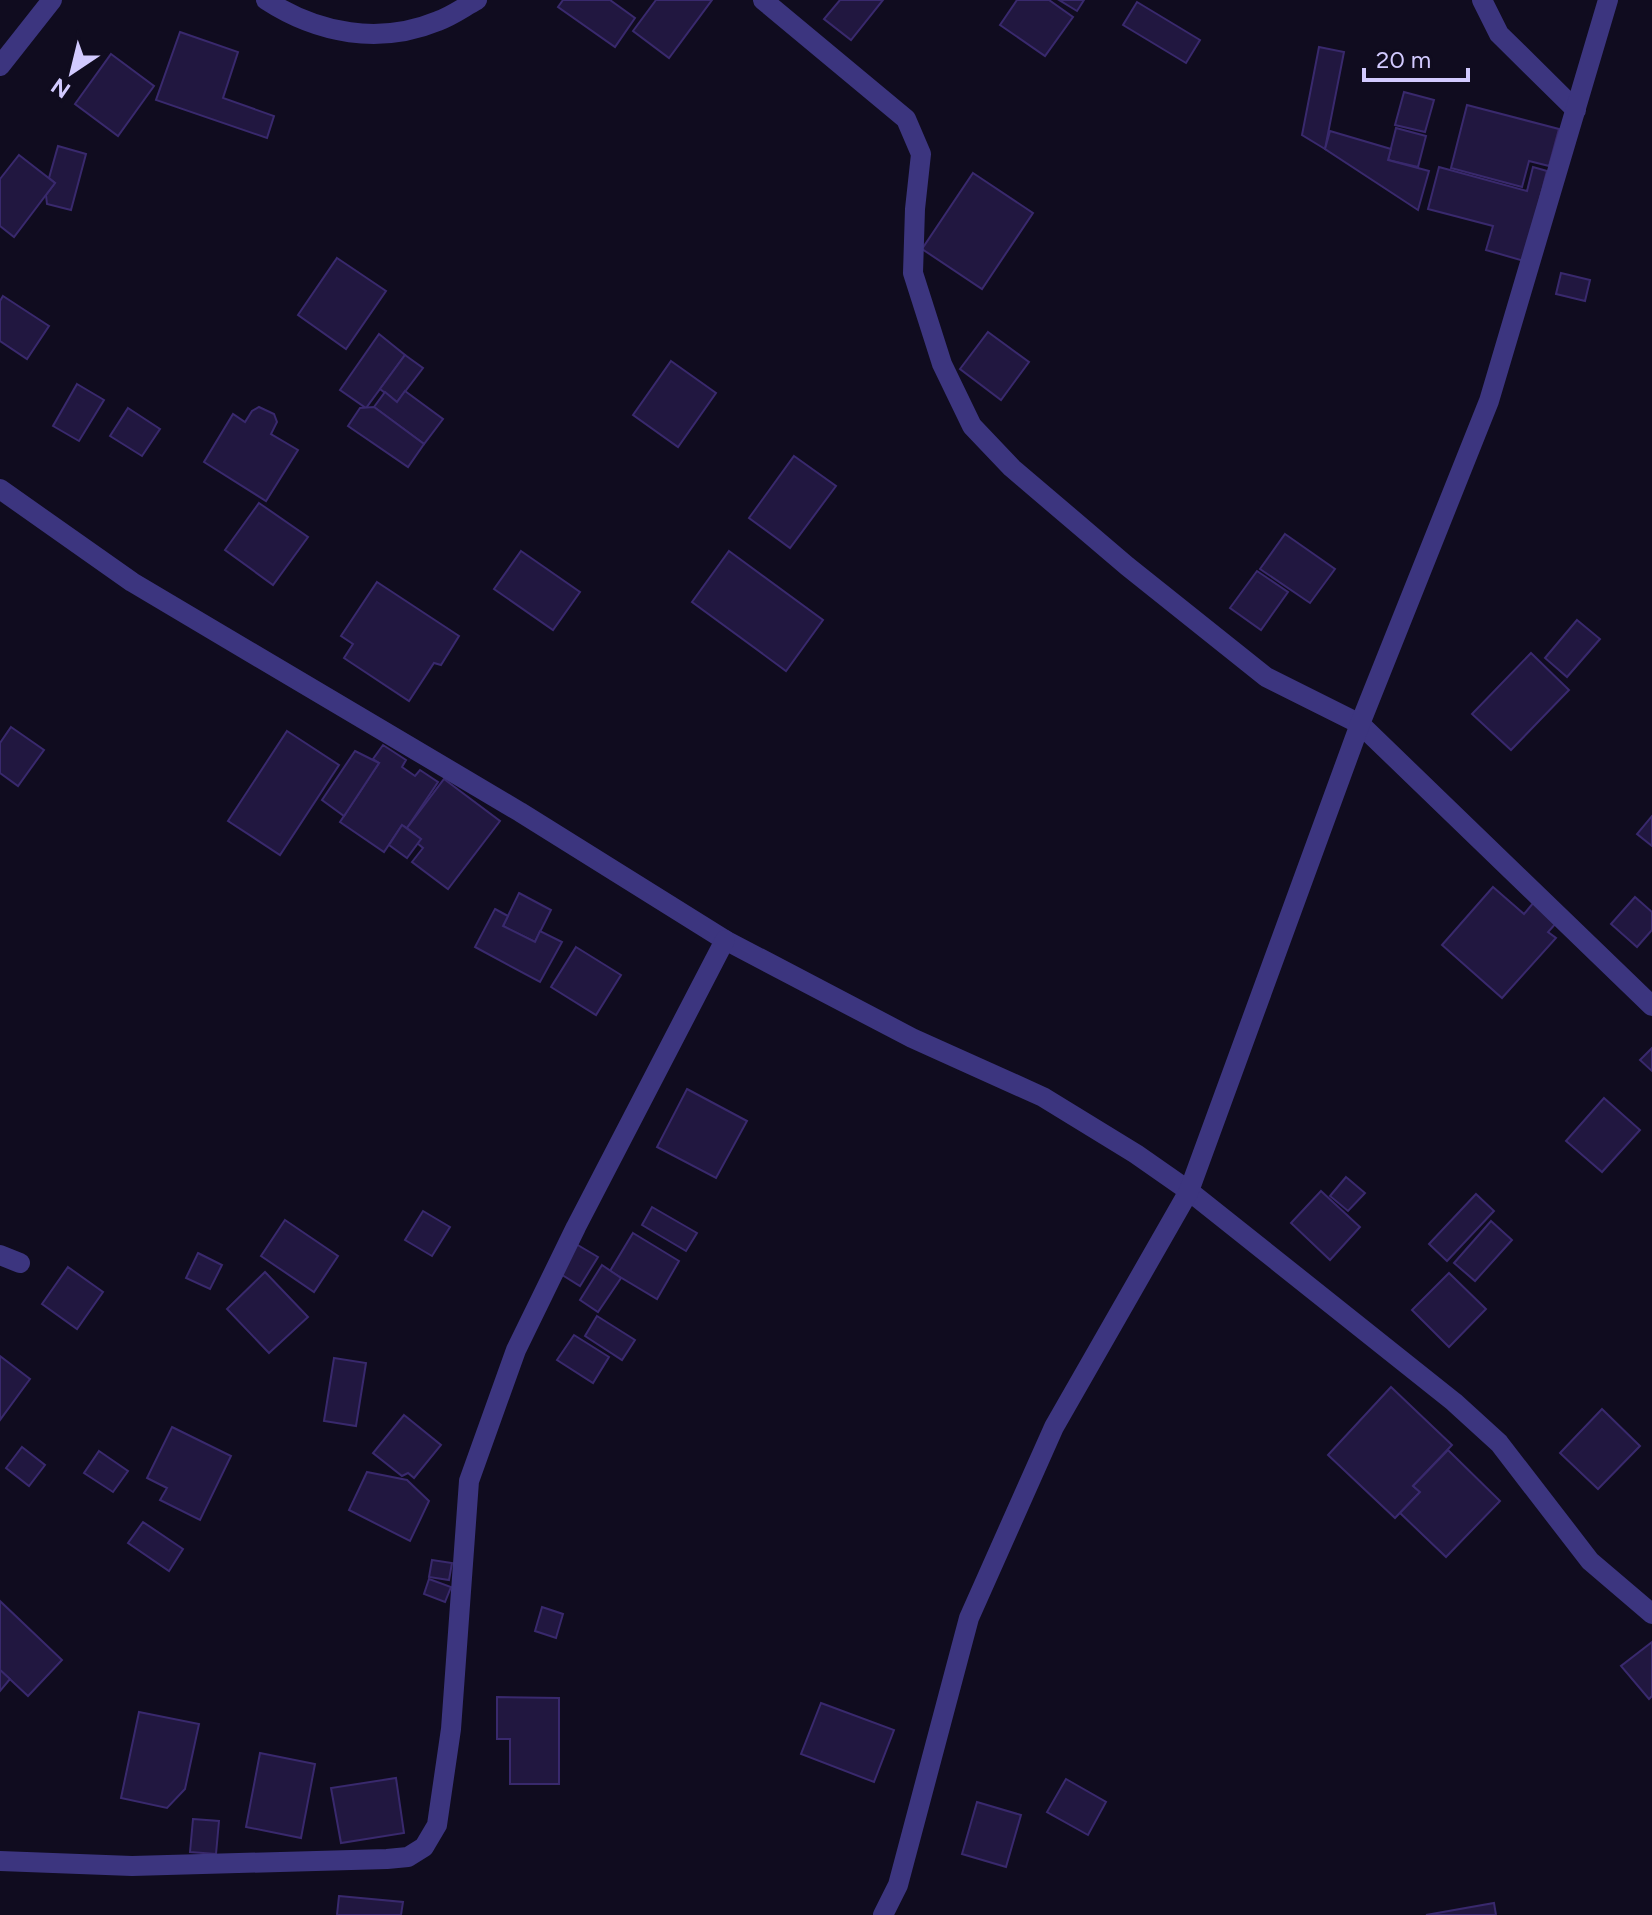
<svg xmlns="http://www.w3.org/2000/svg" width="1652" height="1915" font-family="Figtree,sans-serif">
<style>
.building{fill:#211740;stroke:#39296d;stroke-width:2}
.lines{fill:none;stroke-linecap:round;stroke-linejoin:round}
.minor{stroke:#3c357f;stroke-width:20}
</style>
<rect width="100%" height="100%" fill="#100c1f"/>
<g class="building">
<polygon points="563,0 610,0 635,18 615,47 558,7"/>
<polygon points="656,0 712,0 669,58 633,31"/>
<polygon points="840,0 883,0 851,40 824,19"/>
<polygon points="1017,0 1049,0 1073,17 1045,56 1000,25"/>
<polygon points="1059,0 1084,0 1077,11"/>
<polygon points="1137,2 1200,40 1186,63 1123,25"/>
<polygon points="180,32 238,52 223,98 274,116 267,138 156,100"/>
<polygon points="1319,47 1344,52 1325,149 1302,135"/>
<polygon points="111,54 154,86 118,136 75,104"/>
<polygon points="1404,92 1434,100 1425,132 1395,125"/>
<polygon points="1467,105 1559,129 1549,166 1529,161 1522,187 1451,168"/>
<polygon points="1396,128 1426,136 1418,167 1388,160"/>
<polygon points="1330,131 1391,149 1388,160 1429,171 1418,210 1325,149"/>
<polygon points="58,146 86,154 71,210 47,204 46,195 55,183 49,178"/>
<polygon points="19,155 55,183 14,237 0,226 0,179"/>
<polygon points="1439,167 1527,191 1533,167 1547,171 1524,261 1486,250 1493,226 1428,209"/>
<polygon points="973,173 1033,213 982,289 922,249"/>
<polygon points="337,258 386,291 346,349 298,315"/>
<polygon points="1561,273 1590,280 1585,301 1556,294"/>
<polygon points="3,296 49,326 27,359 0,341 0,301"/>
<polygon points="988,332 1029,362 1001,400 960,369"/>
<polygon points="379,334 405,355 366,408 340,390"/>
<polygon points="405,355 423,368 397,402 380,389"/>
<polygon points="671,361 716,393 678,447 633,415"/>
<polygon points="77,384 104,400 79,441 53,426"/>
<polygon points="405,391 443,419 424,444 374,407 385,392 397,402"/>
<polygon points="259,407 274,414 277,422 271,434 298,450 266,501 204,462 233,414 245,422 252,411"/>
<polygon points="374,407 424,444 408,467 348,426 360,408"/>
<polygon points="128,408 160,429 142,456 110,436"/>
<polygon points="794,456 836,486 790,548 749,518"/>
<polygon points="259,503 308,537 273,585 225,550"/>
<polygon points="1285,534 1335,569 1310,603 1260,569"/>
<polygon points="521,551 580,592 553,630 494,589"/>
<polygon points="729,551 823,620 786,671 692,602"/>
<polygon points="1257,571 1288,592 1261,630 1230,608"/>
<polygon points="377,582 459,636 441,665 434,663 409,701 344,658 353,644 341,636"/>
<polygon points="1577,620 1600,639 1567,677 1545,658"/>
<polygon points="1531,653 1569,690 1511,750 1472,714"/>
<polygon points="11,727 44,750 18,786 0,773 0,743"/>
<polygon points="287,731 339,765 280,855 228,821"/>
<polygon points="383,745 406,760 402,767 415,776 420,770 438,782 407,828 402,825 384,852 340,822 379,763 373,759"/>
<polygon points="355,751 379,763 344,816 322,800"/>
<polygon points="444,779 500,821 448,889 412,862 423,848 417,843 421,839 407,828"/>
<polygon points="1652,816 1652,846 1637,834"/>
<polygon points="402,825 421,839 407,858 389,845"/>
<polygon points="1493,887 1524,914 1534,902 1557,922 1548,932 1556,938 1502,998 1442,945"/>
<polygon points="519,893 551,910 535,942 503,926"/>
<polygon points="1635,897 1652,912 1652,930 1637,947 1611,924"/>
<polygon points="495,909 508,916 503,926 535,942 540,931 562,942 540,982 475,947"/>
<polygon points="576,947 621,975 596,1015 551,987"/>
<polygon points="1652,1048 1652,1071 1640,1060"/>
<polygon points="687,1089 747,1121 716,1178 657,1147"/>
<polygon points="1604,1098 1640,1130 1602,1172 1566,1141"/>
<polygon points="1346,1177 1365,1193 1348,1211 1330,1196"/>
<polygon points="1321,1191 1360,1227 1330,1260 1291,1223"/>
<polygon points="1476,1194 1494,1211 1447,1261 1429,1244"/>
<polygon points="652,1207 697,1233 686,1251 642,1225"/>
<polygon points="423,1211 450,1227 432,1256 405,1240"/>
<polygon points="285,1220 338,1256 314,1292 261,1256"/>
<polygon points="1491,1221 1512,1240 1475,1281 1454,1263"/>
<polygon points="633,1233 679,1261 657,1299 610,1271"/>
<polygon points="576,1244 598,1257 580,1286 559,1273"/>
<polygon points="198,1253 222,1265 210,1289 186,1278"/>
<polygon points="602,1265 621,1278 598,1312 580,1300"/>
<polygon points="68,1267 103,1292 77,1329 42,1304"/>
<polygon points="265,1272 308,1317 269,1353 227,1309"/>
<polygon points="1449,1273 1486,1309 1449,1347 1412,1310"/>
<polygon points="597,1316 635,1340 622,1360 585,1336"/>
<polygon points="574,1335 609,1357 593,1383 557,1360"/>
<polygon points="0,1356 30,1379 0,1420"/>
<polygon points="334,1358 366,1363 356,1426 324,1421"/>
<polygon points="1391,1387 1452,1445 1413,1486 1420,1492 1395,1518 1328,1455"/>
<polygon points="1602,1409 1640,1446 1598,1489 1560,1453"/>
<polygon points="404,1415 441,1445 414,1478 408,1473 402,1476 373,1453"/>
<polygon points="172,1427 231,1456 200,1520 160,1500 167,1488 147,1478"/>
<polygon points="22,1447 45,1465 29,1486 6,1468"/>
<polygon points="1448,1450 1500,1501 1446,1557 1400,1513 1420,1492 1413,1486"/>
<polygon points="99,1451 128,1471 113,1492 84,1473"/>
<polygon points="367,1472 407,1480 429,1501 410,1541 349,1510"/>
<polygon points="143,1522 183,1549 169,1571 128,1543"/>
<polygon points="432,1560 452,1563 449,1580 429,1577"/>
<polygon points="429,1579 451,1587 445,1602 424,1594"/>
<polygon points="0,1601 62,1660 28,1696 0,1670"/>
<polygon points="542,1607 563,1614 556,1638 535,1631"/>
<polygon points="1652,1642 1652,1696 1649,1699 1621,1666"/>
<polygon points="0,1670 10,1679 0,1691"/>
<polygon points="497,1697 559,1698 559,1784 510,1784 510,1739 497,1739"/>
<polygon points="821,1703 894,1730 874,1782 801,1754"/>
<polygon points="139,1712 199,1724 185,1789 167,1808 121,1798"/>
<polygon points="260,1753 315,1764 301,1838 246,1827"/>
<polygon points="396,1778 404,1833 341,1843 331,1788"/>
<polygon points="1066,1779 1106,1802 1088,1835 1047,1812"/>
<polygon points="977,1802 1021,1815 1006,1867 962,1854"/>
<polygon points="193,1819 219,1821 216,1854 190,1852"/>
<polygon points="339,1896 403,1902 401,1915 337,1915"/>
<polygon points="1494,1903 1496,1915 1426,1915"/>
</g>
<g class="lines">
<g class="minor">
<path d="M266 0C318 34 380 45 438 21 452 16 464 7 477 0"/>
<polyline points="763,0 906,119 921,154 915,209 913,273 942,364 972,426 1012,468 1127,566 1266,677 1360,724 1652,1006"/>
<polyline points="1482,0 1499,34 1576,110"/>
<polyline points="0,66 52,0"/>
<polyline points="0,489 132,582 520,812 725,940 912,1038 1043,1097 1136,1154 1189,1191 1454,1402 1499,1443 1590,1561 1652,1614"/>
<polyline points="0,1255 20,1263"/>
<polyline points="0,1861 132,1866 387,1859 408,1857 424,1847 437,1825 451,1729 469,1481 516,1350 576,1227 725,940"/>
<polyline points="883,1915 898,1885 969,1618 1054,1427 1189,1191 1360,724 1489,401 1608,0"/>
</g>
</g>
<g transform="translate(72 72) rotate(215)" stroke="#100c1f" stroke-width="6" paint-order="stroke">
<path d="M0-6L14 30L0 20L-14 30Z" fill="#d2caff"/>
<text y="-12" font-size="22" font-weight="bold" text-anchor="middle" fill="#d2caff">N</text>
</g>
<path d="M1364 68v12h104v-12" fill="none" stroke="#d2caff" stroke-width="4"/>
<text x="1376" y="68" font-size="24" fill="#d2caff" stroke="#100c1f" stroke-width="6" paint-order="stroke">20 m</text>
</svg>
